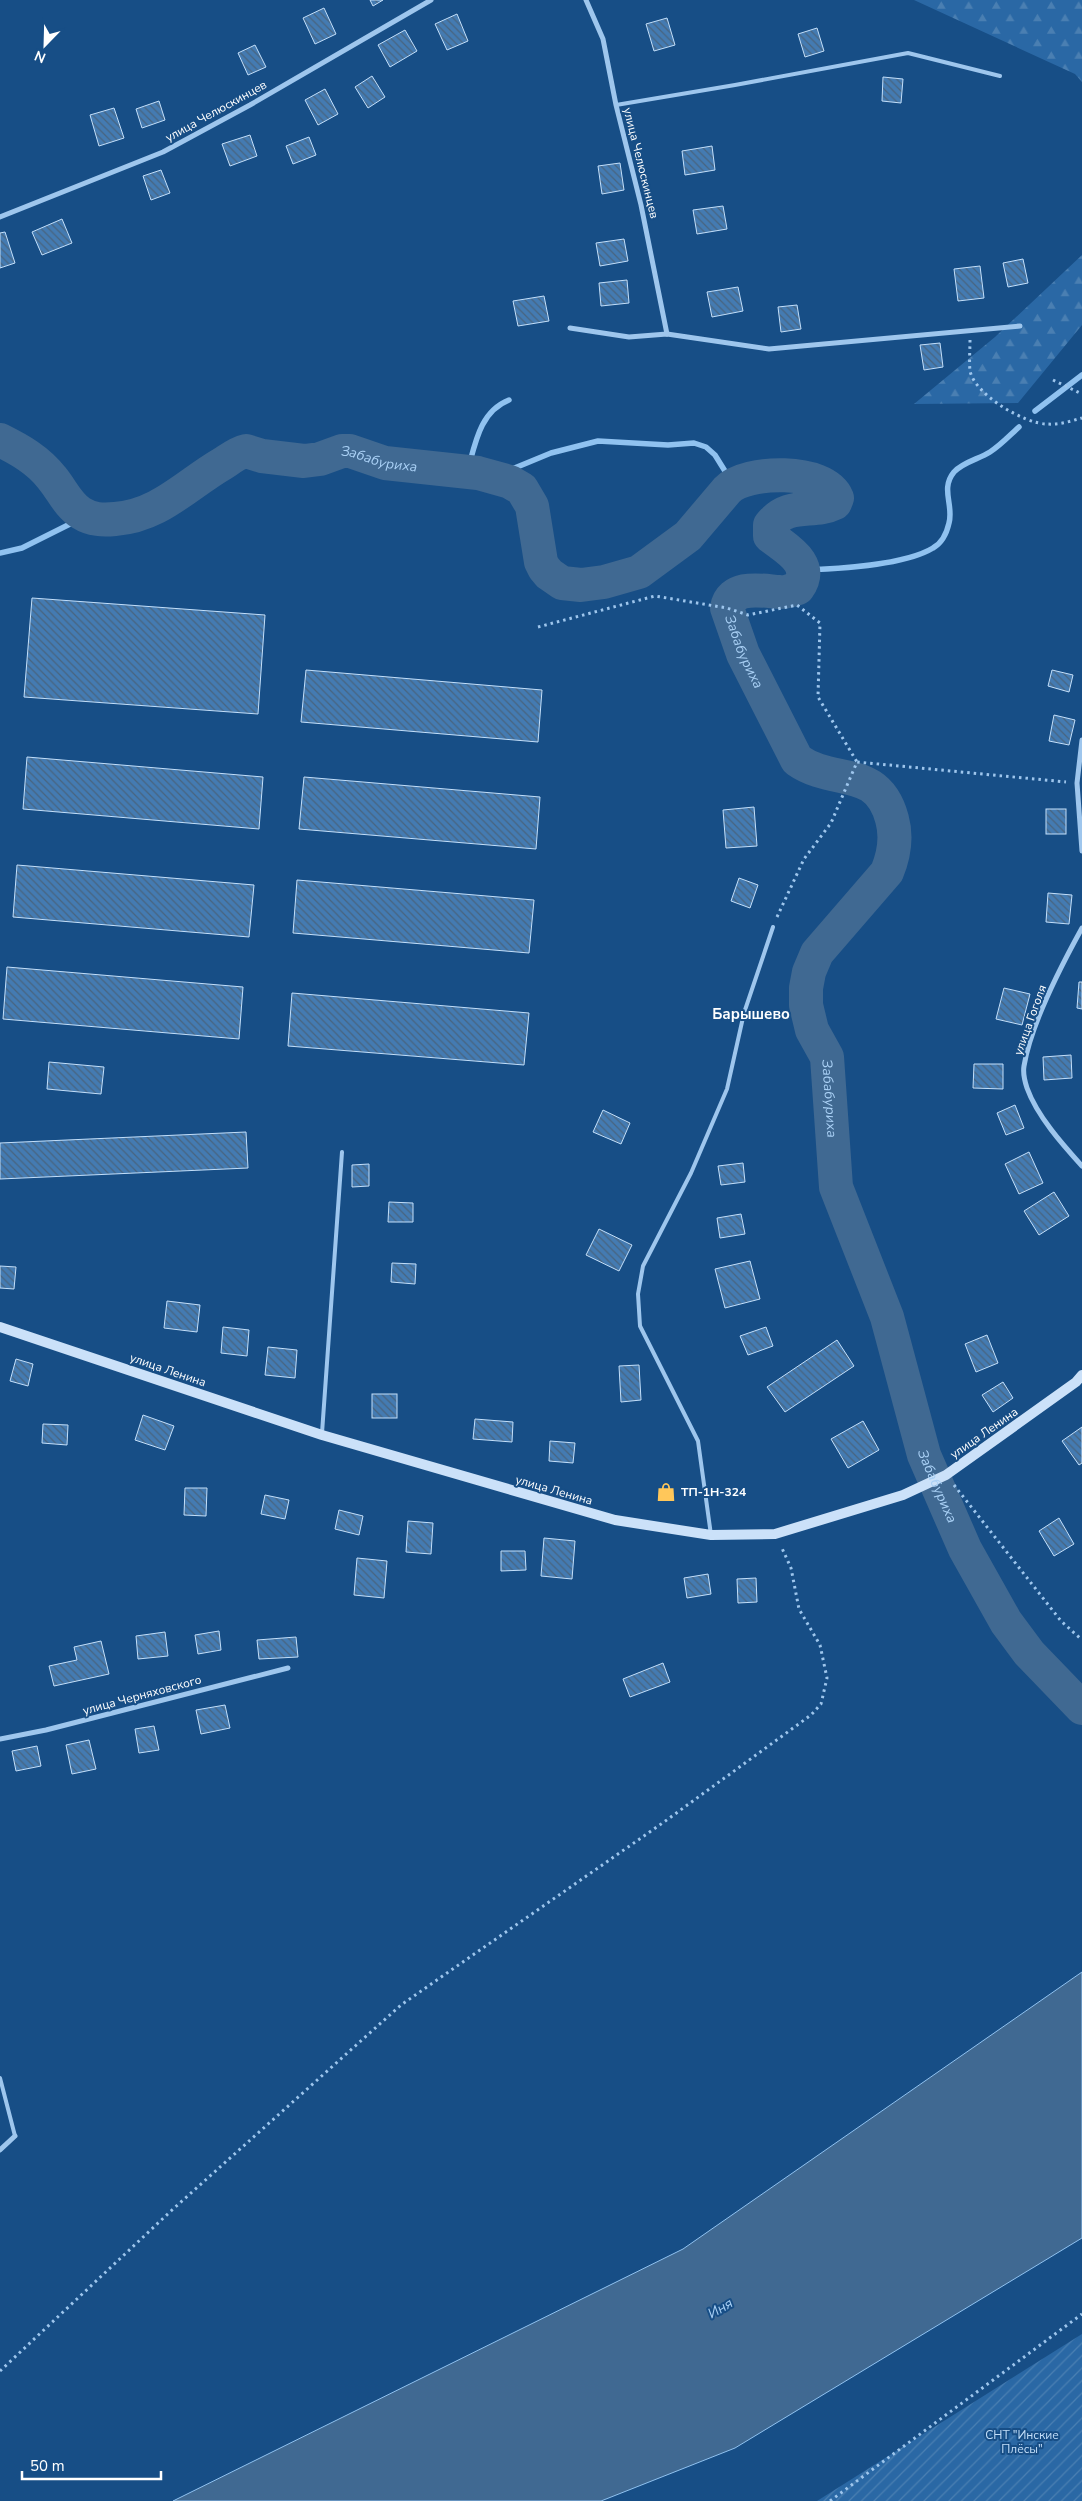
<svg xmlns="http://www.w3.org/2000/svg" width="1082" height="2501" font-family="'Nunito Sans',sans-serif">
<style>
.forest{fill:url(#forest-firs)}
.garden{fill:url(#garden-furrows)}
.water{fill:#406992;stroke:#90c2f0}
.lines{fill:none;stroke-linecap:round;stroke-linejoin:round}
.stream{stroke:#90c2f0;stroke-width:5.5}
.river{stroke:#406992;stroke-width:34}
.building{fill:url(#building-back-hatch);stroke:#c3dffa}
.path{stroke:#9ec6ed;stroke-width:3;stroke-dasharray:2.5 4;stroke-linecap:butt}
.lane{stroke:#9ec6ed;stroke-width:4}
.street{stroke:#9ec6ed;stroke-width:5}
.secondary{stroke:#cbe1f9;stroke-width:10}
.labels{text-anchor:middle;stroke-width:4;stroke-linejoin:round;paint-order:stroke}
.street-label{font-size:12px;fill:#fff;stroke:#174e86}
.poi-label{font-size:12px;font-weight:bold;fill:#fff;stroke:#174e86;text-anchor:start}
.park-label{font-size:12px;fill:#c3dffa;stroke:#174e86}
.water-label{font-size:14px;font-style:italic;fill:#a9d0f5;stroke:#174e86}
.quarter-label{font-size:15px;font-weight:bold;fill:#fff;stroke:#174e86}
</style>
<defs>
<pattern id="forest-firs" width="22" height="20" patternUnits="userSpaceOnUse" patternTransform="scale(1.25)"><rect width="22" height="20" fill="#2a68a5"/><path d="M5 1l3.5 6h-7zM16 11l3.5 6h-7z" fill="#4a7fb2"/></pattern>
<pattern id="garden-furrows" width="10" height="10" patternUnits="userSpaceOnUse" patternTransform="scale(1.25)"><rect width="10" height="10" fill="#2a68a5"/><path d="M-1 1l2-2M0 10L10 0M9 11l2-2" fill="none" stroke="#4a7fb2"/></pattern>
<pattern id="building-back-hatch" width="6" height="6" patternUnits="userSpaceOnUse" patternTransform="scale(1.25)"><rect width="6" height="6" fill="#447bb2"/><path d="M-1 5l2 2M0 0l6 6M5-1l2 2" fill="none" stroke="#48647f"/></pattern>
</defs>
<rect width="100%" height="100%" fill="#174e86"/>
<g class="forest">
<polygon points="914,0 1082,0 1082,82 1075,74"/>
<polygon points="1082,255 1082,325 1018,403 914,404 995,337"/>
</g>
<polygon class="garden" points="1082,2334 1082,2501 817,2501"/>
<polygon class="water" points="1082,1972 1082,2238 735,2448 601,2501 173,2501 683,2249"/>
<g class="lines">
<g class="stream">
<polyline points="1035,411 1082,375"/>
<path d="M467 473C475 445 479 412 509 400"/>
<polyline points="495,476 551,453 598,441 668,445 694,443 706,447 715,455 733,484"/>
<polyline points="0,553 22,548 86,516"/>
<path d="M803 570C837 569 905 565 933 548 942 543 947 532 949 523 954 505 940 489 954 472 963 462 979 459 990 452 1001 445 1010 435 1019 427"/>
</g>
<path class="river" id="s1" d="M0 440C20 450 38 460 52 478 62 490 68 505 81 513 92 520 103 520 115 519 159 516 186 485 222 464 230 459 237 453 246 451L262 456 304 461 320 459 342 451H350L385 463 478 473 510 482 522 489 532 506 541 562 544 568 549 574 562 583 581 585 604 582 639 572 688 536 727 490C746 470 825 468 837 498L835 503C813 514 789 501 770 525V536C786 549 815 563 798 588 792 590 785 593 779 592 763 591 731 584 727 608L743 654 797 760C834 786 877 764 892 819 897 837 894 855 887 872L817 953 809 972 806 988V1005L812 1030 827 1057 836 1187 887 1317 924 1455 965 1549 1006 1622 1029 1653 1082 1708"/>
</g>
<g class="building">
<polygon points="370,0 383,0 373,6"/>
<polygon points="324,8 336,34 315,44 303,18"/>
<polygon points="457,14 468,41 447,50 435,24"/>
<polygon points="667,18 675,45 654,51 646,24"/>
<polygon points="817,28 824,51 805,57 798,34"/>
<polygon points="405,30 417,51 390,67 378,45"/>
<polygon points="255,45 266,67 248,75 238,53"/>
<polygon points="372,76 385,97 368,108 355,87"/>
<polygon points="883,77 903,79 901,103 882,101"/>
<polygon points="325,89 338,114 318,125 305,100"/>
<polygon points="159,101 165,120 142,128 136,109"/>
<polygon points="114,108 124,138 99,146 90,115"/>
<polygon points="250,135 257,156 230,166 222,144"/>
<polygon points="309,137 316,155 293,164 286,146"/>
<polygon points="712,146 715,170 685,175 682,151"/>
<polygon points="620,163 624,190 602,194 598,166"/>
<polygon points="161,170 170,193 151,200 143,176"/>
<polygon points="723,206 727,229 697,234 693,210"/>
<polygon points="62,219 72,243 42,255 32,232"/>
<polygon points="5,232 15,263 0,268 0,233"/>
<polygon points="624,239 628,261 600,266 596,243"/>
<polygon points="1023,259 1028,283 1008,287 1003,263"/>
<polygon points="980,266 984,298 958,301 954,269"/>
<polygon points="627,280 629,303 601,306 599,283"/>
<polygon points="738,287 743,311 712,317 707,292"/>
<polygon points="544,296 549,321 518,326 513,301"/>
<polygon points="797,305 801,329 781,332 778,307"/>
<polygon points="940,343 943,367 924,370 920,345"/>
<polygon points="32,598 265,615 258,714 24,697"/>
<polygon points="306,670 542,690 538,742 301,722"/>
<polygon points="1052,670 1073,675 1069,692 1048,686"/>
<polygon points="1054,715 1075,720 1069,745 1049,741"/>
<polygon points="27,757 263,777 259,829 23,809"/>
<polygon points="304,777 540,797 536,849 299,829"/>
<polygon points="754,807 757,846 726,848 723,810"/>
<rect x="1046" y="809" width="20" height="25"/>
<polygon points="17,865 254,885 249,937 13,917"/>
<polygon points="739,878 758,885 750,908 731,901"/>
<polygon points="297,880 534,900 529,953 293,933"/>
<polygon points="1048,893 1072,895 1069,924 1046,922"/>
<polygon points="7,967 243,987 239,1039 3,1019"/>
<polygon points="1079,982 1082,982 1082,1009 1077,1008"/>
<polygon points="1004,988 1030,994 1022,1025 996,1019"/>
<polygon points="292,993 529,1013 524,1065 288,1046"/>
<polygon points="1071,1055 1072,1078 1044,1080 1043,1057"/>
<polygon points="49,1062 104,1067 101,1094 47,1089"/>
<polygon points="974,1064 1003,1064 1003,1089 973,1088"/>
<polygon points="1015,1105 1024,1128 1006,1135 997,1113"/>
<polygon points="603,1110 630,1123 621,1144 593,1132"/>
<polygon points="246,1132 248,1168 0,1179 0,1143"/>
<polygon points="1029,1152 1043,1183 1019,1194 1005,1164"/>
<polygon points="743,1163 745,1182 721,1185 718,1166"/>
<polygon points="369,1164 369,1186 352,1187 352,1165"/>
<polygon points="1054,1192 1069,1216 1039,1235 1024,1211"/>
<polygon points="389,1202 413,1203 413,1222 388,1222"/>
<polygon points="741,1214 745,1234 720,1238 717,1218"/>
<polygon points="599,1229 632,1245 619,1271 586,1255"/>
<polygon points="750,1261 760,1299 725,1308 715,1269"/>
<polygon points="392,1263 416,1264 415,1284 391,1282"/>
<polygon points="0,1266 16,1267 14,1289 0,1288"/>
<polygon points="167,1301 200,1305 197,1332 164,1328"/>
<polygon points="223,1327 249,1330 247,1356 221,1353"/>
<polygon points="766,1327 773,1346 748,1355 740,1336"/>
<polygon points="987,1335 998,1363 976,1372 965,1344"/>
<polygon points="837,1340 854,1366 785,1412 767,1387"/>
<polygon points="268,1347 297,1350 295,1378 265,1375"/>
<polygon points="16,1359 33,1364 28,1386 10,1381"/>
<polygon points="639,1365 641,1400 621,1402 619,1366"/>
<polygon points="1003,1382 1013,1398 993,1412 982,1395"/>
<rect x="372" y="1394" width="25" height="24"/>
<polygon points="143,1415 174,1426 165,1450 135,1440"/>
<polygon points="475,1419 513,1422 512,1442 473,1439"/>
<polygon points="863,1421 879,1450 848,1468 831,1439"/>
<polygon points="43,1424 68,1425 67,1445 42,1443"/>
<polygon points="1082,1427 1082,1463 1079,1465 1062,1441"/>
<polygon points="550,1441 575,1443 573,1463 549,1461"/>
<polygon points="185,1488 207,1488 206,1516 184,1515"/>
<polygon points="265,1495 289,1500 285,1519 261,1514"/>
<polygon points="339,1510 363,1516 359,1535 335,1529"/>
<polygon points="1059,1518 1074,1544 1054,1556 1039,1531"/>
<polygon points="408,1521 433,1523 431,1554 406,1552"/>
<polygon points="544,1538 575,1541 572,1579 541,1576"/>
<polygon points="501,1551 525,1551 526,1570 501,1571"/>
<polygon points="357,1558 387,1561 384,1598 354,1595"/>
<polygon points="708,1574 711,1594 687,1598 684,1578"/>
<polygon points="756,1578 757,1602 738,1603 737,1579"/>
<polygon points="219,1631 221,1650 198,1654 195,1635"/>
<polygon points="165,1632 168,1656 138,1659 136,1636"/>
<polygon points="296,1637 298,1657 259,1659 257,1640"/>
<polygon points="101,1641 109,1674 54,1686 49,1666 77,1660 74,1647"/>
<polygon points="663,1663 670,1682 630,1697 623,1679"/>
<polygon points="225,1705 230,1728 201,1734 196,1710"/>
<polygon points="154,1726 159,1750 139,1753 135,1729"/>
<polygon points="89,1740 96,1769 72,1774 66,1745"/>
<polygon points="37,1746 41,1766 16,1771 12,1751"/>
</g>
<g class="lines">
<g class="path">
<path d="M970 340C970 350 969 361 970 371 975 395 1025 424 1047 424 1059 425 1071 421 1082 418"/>
<polyline points="1053,380 1082,394"/>
<polyline points="538,627 655,596 727,608 748,615 797,605 820,623 818,697 857,762"/>
<polyline points="777,917 804,859 831,823 857,762 1066,782"/>
<polyline points="954,1485 1061,1621 1082,1640"/>
<polyline points="0,2371 172,2210 401,2005 664,1822 811,1715 821,1704 827,1678 820,1645 799,1609 791,1568 781,1546"/>
<polyline points="830,2501 1082,2314"/>
</g>
<g class="lane">
<polyline points="616,105 735,85 908,53 1000,76"/>
<polyline points="322,1433 342,1152"/>
<polyline points="711,1535 698,1441 640,1326 638,1294 643,1266 691,1173 727,1089 744,1013 773,927"/>
<polyline points="0,2078 15,2136"/>
</g>
<g class="street">
<polyline points="586,0 603,39 616,105 641,205 667,334"/>
<polyline points="0,217 163,152 250,105 431,0"/>
<polyline points="570,328 629,337 667,334 769,349 1020,326"/>
<polyline points="1082,740 1077,783 1082,851"/>
<path d="M1082 928C1061 966 1031 1023 1024 1066 1023 1072 1025 1082 1027 1088 1037 1116 1063 1145 1082 1166"/>
<polyline points="0,1739 46,1730 288,1668"/>
<polyline points="0,2150 15,2136"/>
</g>
<polyline class="secondary" points="0,1327 322,1435 615,1520 711,1535 775,1534 903,1495 946,1475 1076,1382 1082,1375"/>
</g>
<defs>
<g id="shop-bare" transform="scale(1.5)"><path d="M-5-2.5h2.3a2.7 3.5 0 0 1 5.4 0H5L5.5 6h-11ZM-1.5-2.5h3a1.5 2.3 0 0 0-3 0Z" fill="#ffc75a" stroke="#174e86" stroke-width="2.5" paint-order="stroke"/></g>
</defs>
<g fill-rule="evenodd">
<use href="#shop-bare" x="666" y="1492"/>
</g>
<g class="labels">
<g class="street-label">
<text transform="translate(216 111) rotate(-29)" y="4">улица Челюскинцев</text>
<text transform="translate(641 163) rotate(76)" y="4">улица Челюскинцев</text>
<text transform="translate(1030 1020) rotate(-70)" y="4">улица Гоголя</text>
<text transform="translate(168 1370) rotate(19)" y="4">улица Ленина</text>
<text transform="translate(984 1433) rotate(-35)" y="4">улица Ленина</text>
<text transform="translate(554 1490) rotate(16)" y="4">улица Ленина</text>
<text transform="translate(142 1695) rotate(-15)" y="4">улица Черняховского</text>
</g>
<g class="poi-label">
<text x="681" y="1496">ТП-1Н-324</text>
</g>
<g class="park-label">
<text x="1022" y="2439">СНТ "Инские<tspan x="1022" dy="14">Плёсы"</tspan></text>
</g>
<g class="water-label">
<text dy="5" stroke="none"><textPath href="#s1" startOffset="432">Забабуриха</textPath></text>
<text dy="5" stroke="none"><textPath href="#s1" startOffset="1288">Забабуриха</textPath></text>
<text dy="5" stroke="none"><textPath href="#s1" startOffset="1841">Забабуриха</textPath></text>
<text dy="5" stroke="none"><textPath href="#s1" startOffset="2246">Забабуриха</textPath></text>
<text transform="translate(720 2308) rotate(-30)" y="5">Иня</text>
</g>
<g class="quarter-label">
<text x="751" y="1019">Барышево</text>
</g>
</g>
<g transform="translate(45 45) rotate(203)" stroke="#174e86" stroke-width="4" paint-order="stroke">
<path d="M0-4L9 19L0 12L-9 19Z" fill="#ffffff"/>
<text y="-8" font-size="14" font-weight="bold" text-anchor="middle" fill="#ffffff">N</text>
</g>
<path d="M22 2471v8h139v-8" fill="none" stroke="#ffffff" stroke-width="2.5"/>
<text x="30" y="2471" font-size="15" fill="#ffffff" stroke="#174e86" stroke-width="4" paint-order="stroke">50 m</text>
</svg>
